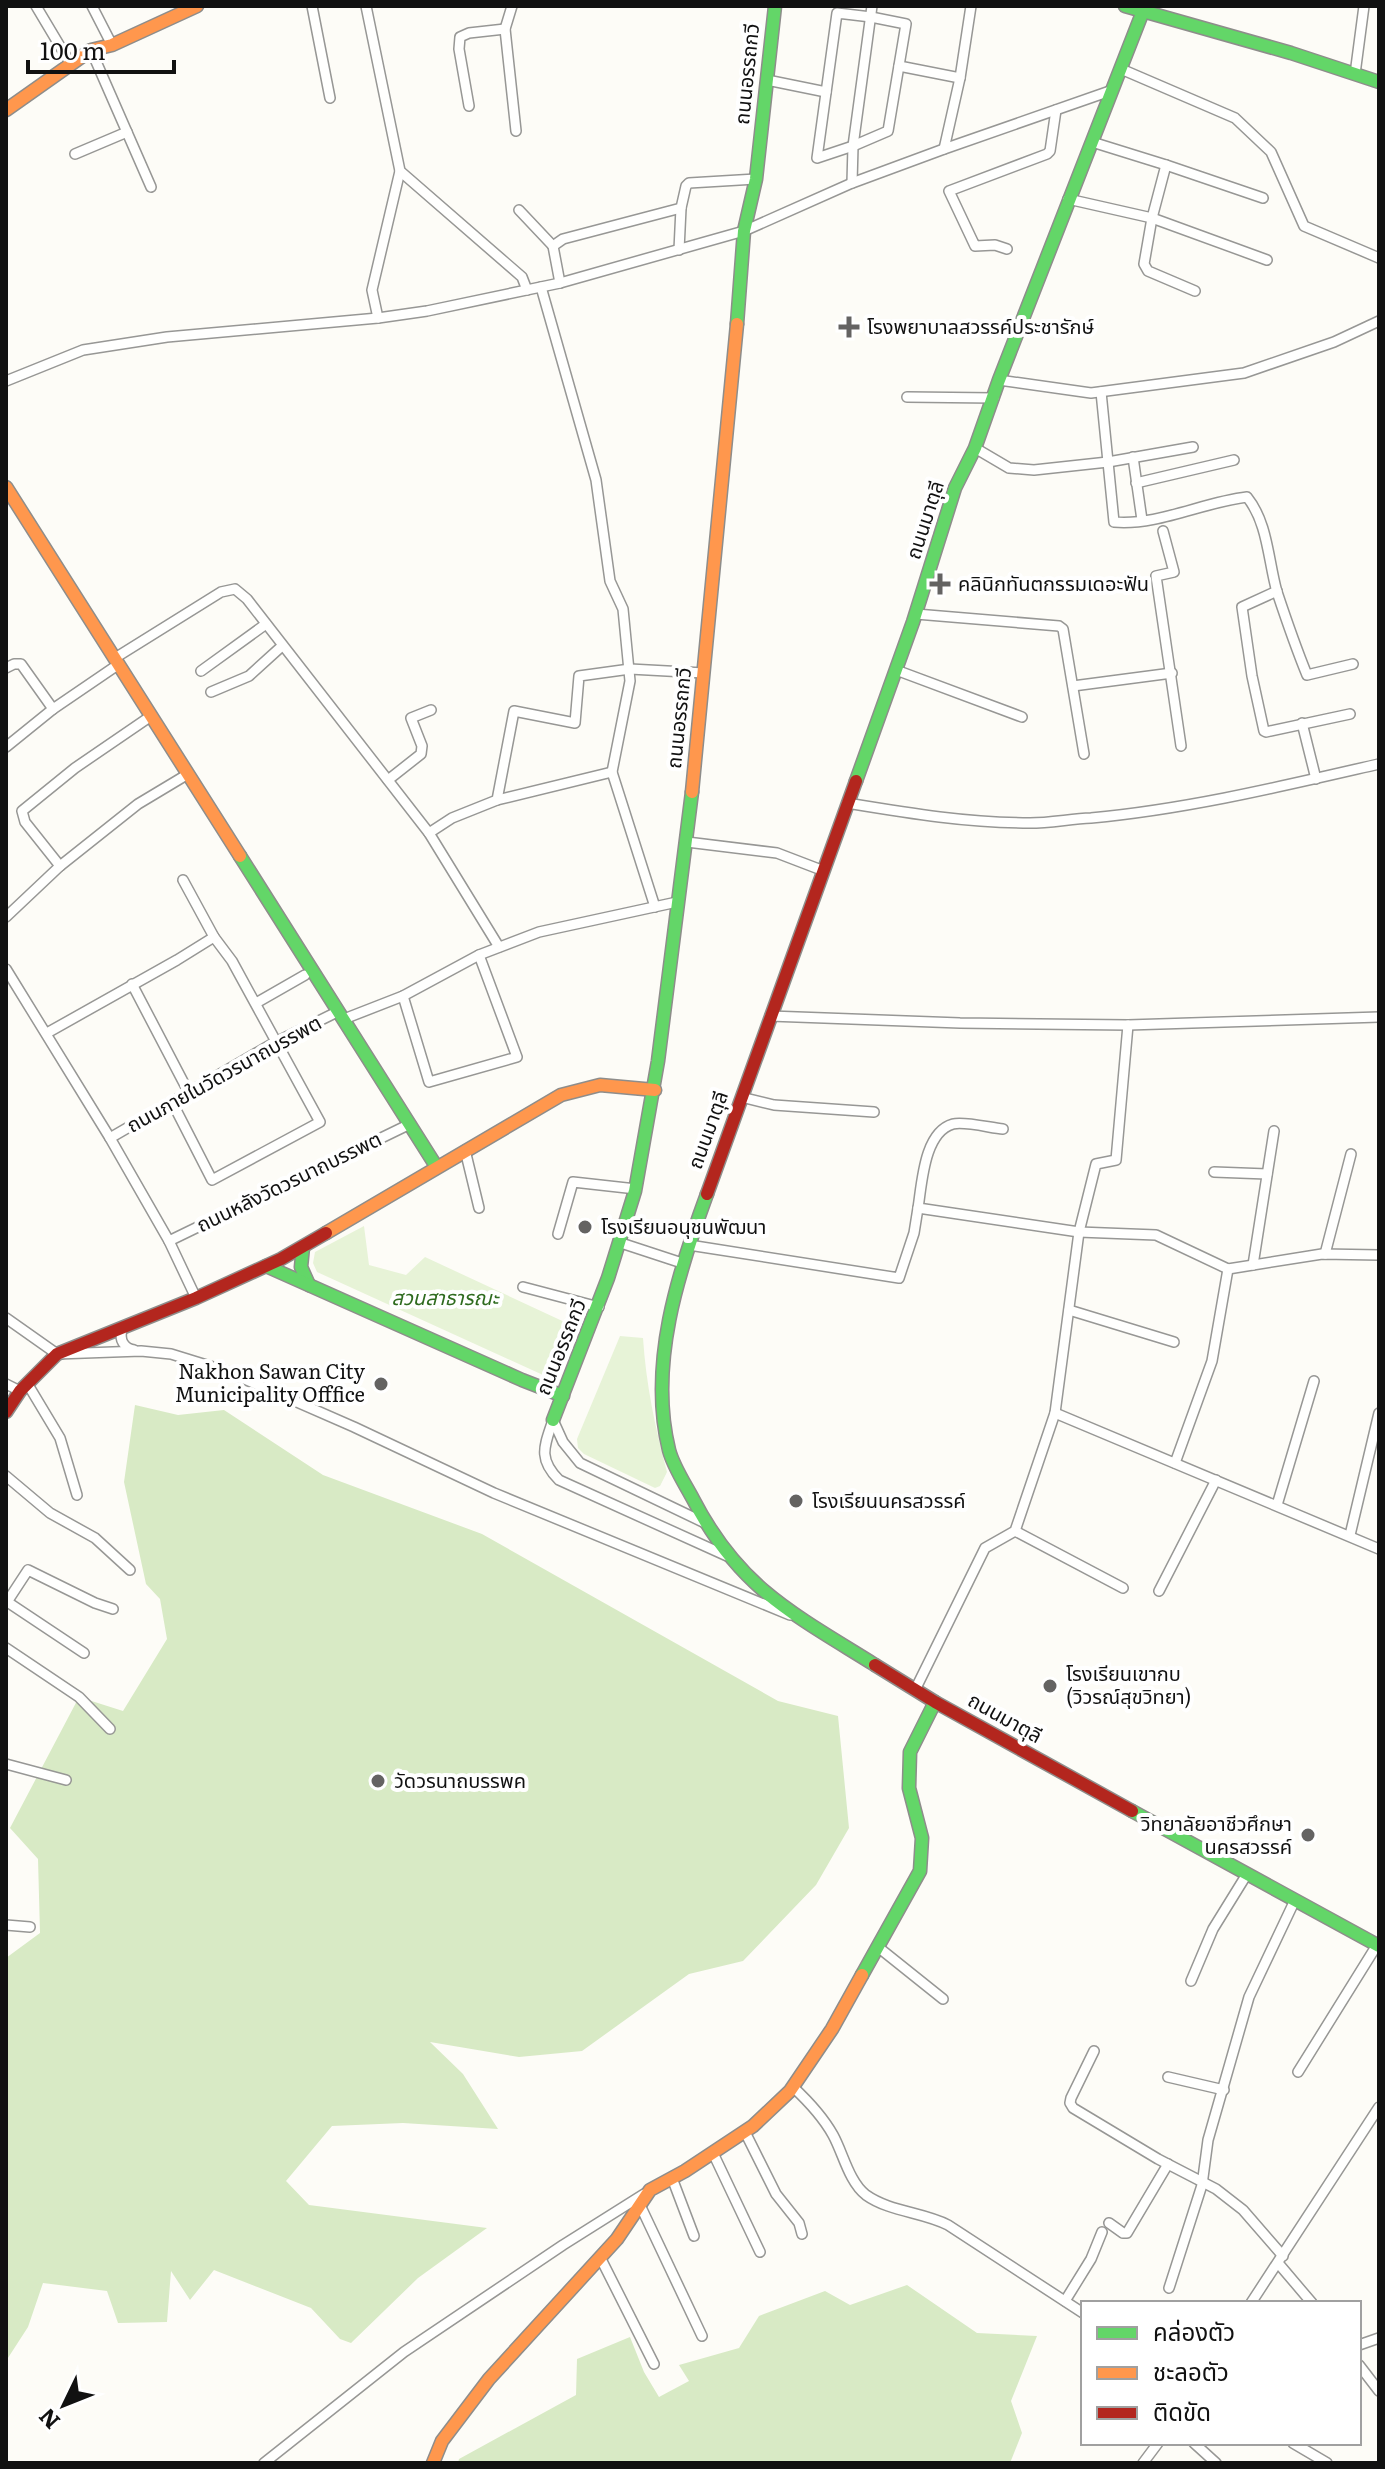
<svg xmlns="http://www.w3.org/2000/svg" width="1385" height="2469" font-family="Literata,'Noto Sans Thai',serif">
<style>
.green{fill:#e7f3d7}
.forest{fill:#d8eac5}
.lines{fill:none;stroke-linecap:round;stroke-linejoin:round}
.street-casing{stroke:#979795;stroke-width:12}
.fast-casing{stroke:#8e8d8b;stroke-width:15}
.slow-casing{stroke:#8e8d8b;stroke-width:15}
.jam-casing{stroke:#8e8d8b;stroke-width:15}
.street{stroke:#fffffe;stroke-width:9}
.fast{stroke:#63d668;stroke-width:12}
.slow{stroke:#ff974d;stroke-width:12}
.jam{stroke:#b3261e;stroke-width:12}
.poi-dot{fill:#646362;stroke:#fff;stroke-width:3}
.labels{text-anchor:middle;stroke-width:8;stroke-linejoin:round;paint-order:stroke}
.street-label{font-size:20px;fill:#111;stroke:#fff}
.poi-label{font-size:20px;fill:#111;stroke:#fff;text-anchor:start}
.park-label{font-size:20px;font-style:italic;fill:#2f6b1f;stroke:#fff}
</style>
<rect width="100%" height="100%" fill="#fdfcf7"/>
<g class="green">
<polygon points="364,1226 369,1265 406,1275 425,1257 571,1325 554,1380 317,1272 313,1263 315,1252"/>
<path d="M620 1336 643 1338C646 1384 655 1427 667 1472L660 1486 655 1488 584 1454 578 1448 577 1439Z"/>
</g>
<g class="forest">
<polygon points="135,1405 178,1415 224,1410 323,1475 482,1534 778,1701 838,1716 849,1828 816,1885 743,1961 689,1974 582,2051 519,2057 430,2042 463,2074 498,2129 403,2123 332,2126 286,2181 309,2205 487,2228 418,2278 351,2343 340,2339 311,2308 214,2270 190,2300 171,2271 167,2322 118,2323 107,2291 43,2283 28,2327 6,2361 6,1958 40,1933 38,1859 10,1828 79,1697 123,1711 167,1639 160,1599 146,1584 124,1482"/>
<polygon points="907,2285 977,2333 1037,2336 1011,2401 1022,2433 1010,2463 458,2463 459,2459 576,2395 577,2359 630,2337 644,2372 659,2397 689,2381 679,2365 739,2348 759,2316 825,2291 850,2305"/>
</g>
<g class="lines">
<g class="street-casing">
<g id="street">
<polyline points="36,6 70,63"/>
<polyline points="92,6 112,45"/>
<polyline points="312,6 330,98"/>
<polyline points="366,6 400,171 522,277 527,290"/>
<polyline points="512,6 505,29 516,131"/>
<polygon points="837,13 871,17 906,24 888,131 853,146 817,158"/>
<polyline points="91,50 151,187"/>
<polyline points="899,66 960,78"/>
<polyline points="1121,69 1235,118 1271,152 1304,226 1379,258"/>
<polyline points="1355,74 1364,6"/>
<polyline points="767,80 826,92"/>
<polyline points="469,106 459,49 460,37 469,33 505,29"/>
<polyline points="1092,142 1166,165 1152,218 1144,264 1148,271 1195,291"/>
<polyline points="944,149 960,78 971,6"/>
<polyline points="75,154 127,132"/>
<polyline points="1166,165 1263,198"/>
<polyline points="852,183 853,146 872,6"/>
<polyline points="1068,199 1152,218 1267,260"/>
<polyline points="519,210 553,246"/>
<polyline points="1007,249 995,245 975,246 949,191 1047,154 1050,151 1056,110"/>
<polyline points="679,250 681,208"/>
<polyline points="560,283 553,246 563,239 681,208 686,186 689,183 756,179"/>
<polyline points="541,287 596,480 610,581 623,609 630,681 612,772 655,907"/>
<polyline points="378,318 372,290 400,171"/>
<polyline points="999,380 1091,393 1244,373 1334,342 1379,321"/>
<polyline points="6,381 83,350 167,337 378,318 427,311 560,283 744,231 852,183 944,149 1110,91"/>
<path d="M1101 392 1114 522C1158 526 1203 502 1247 497 1268 523 1268 560 1277 592 1286 619 1296 648 1307 675L1353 664"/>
<polyline points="907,397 994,398"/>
<polyline points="975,448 1009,468 1034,470 1108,462 1193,447"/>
<polyline points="1133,457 1142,520"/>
<polyline points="1136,483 1234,460"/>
<polyline points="1163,531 1174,572 1156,576 1181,746"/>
<polyline points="1277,591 1242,607 1252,676 1264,731 1266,732 1350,714"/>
<polyline points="916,614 1059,626 1063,629 1084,754"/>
<polyline points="115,658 221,592 235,589 247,599 429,833 499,947"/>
<polyline points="6,668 14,664 21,664 53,709"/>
<polyline points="896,670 1022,717"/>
<polyline points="201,671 266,624"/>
<polyline points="1073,686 1172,673"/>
<polyline points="211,692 249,676 282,646"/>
<polyline points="1302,723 1316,779"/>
<polyline points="6,747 53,709 119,664"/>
<polyline points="388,780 421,754 422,746 411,718 431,710"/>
<polyline points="497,800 612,772"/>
<path d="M847 803C908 813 968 823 1030 823 1050 823 1070 819 1091 818 1188 809 1283 786 1379 764"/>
<polyline points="429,833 452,818 497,800 514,711 575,723 579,676 630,669 704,673"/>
<polyline points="687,842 777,853 824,871"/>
<polyline points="60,866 25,822 22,811 75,768 151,716"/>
<polyline points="183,880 214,937"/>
<polyline points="6,917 60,866 138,804 188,774"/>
<polyline points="6,969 110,1138 169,1241 196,1298"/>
<polyline points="132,984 189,1093"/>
<polyline points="403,996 429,1082 517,1057 479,955"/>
<polyline points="256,1003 305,975"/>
<polyline points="770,1016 960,1023 1128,1025 1379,1017"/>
<polyline points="344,1019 403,996 479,955 539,932 677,902"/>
<polyline points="47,1033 177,960 214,937 232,961 320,1122 212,1180 172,1102"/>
<polyline points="741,1097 774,1105 874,1112"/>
<polyline points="110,1138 272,1044 339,1011"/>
<polyline points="465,1150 479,1208"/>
<polyline points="1214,1172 1267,1174"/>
<path d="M918 1208C922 1183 924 1132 953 1124 964 1121 991 1128 1003 1129"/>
<polyline points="558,1234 573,1182 636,1189"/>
<polyline points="169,1241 410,1124"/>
<polyline points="621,1243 682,1263"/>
<polyline points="689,1245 899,1278 914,1233 918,1208 1079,1232 1156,1235 1228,1269 1322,1254 1379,1255"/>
<polyline points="1325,1254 1351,1154"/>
<polyline points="1253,1265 1274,1131"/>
<polyline points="523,1287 599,1307"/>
<polyline points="1069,1310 1174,1342"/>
<polyline points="6,1318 57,1354 141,1351 171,1354 226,1371 354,1427 494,1493 790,1615"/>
<path d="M126 1326 122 1330C119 1340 124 1348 134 1350"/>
<polyline points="27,1383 60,1438 77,1495"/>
<polyline points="6,1384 20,1391"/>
<polyline points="1055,1413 1379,1549"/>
<path d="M553 1420C545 1445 537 1458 559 1480L727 1556"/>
<polyline points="553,1420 563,1442 580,1463 705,1523"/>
<polyline points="1175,1463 1212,1361 1228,1269"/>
<polyline points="6,1476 50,1513 95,1538 130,1570"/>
<polyline points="1277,1505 1314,1381"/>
<polyline points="1015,1531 1123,1588"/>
<polyline points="1350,1535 1379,1413"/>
<polyline points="1159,1591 1216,1480"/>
<polyline points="6,1601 84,1653"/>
<polyline points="7,1602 28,1570 95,1603 113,1609"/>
<polyline points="6,1648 79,1697 110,1729"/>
<polyline points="915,1690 985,1548 1015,1531 1055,1413 1079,1232 1096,1164 1116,1160 1128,1025"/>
<polyline points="6,1764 66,1780"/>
<polyline points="6,1925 30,1927"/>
<polyline points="878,1947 943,1999"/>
<polyline points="1191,1981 1213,1929 1247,1874"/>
<polyline points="1094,2051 1071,2098 1070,2103 1073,2108 1158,2159 1216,2189 1243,2210 1283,2256"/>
<polyline points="1298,2072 1377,1945"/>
<polyline points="1168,2077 1224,2090"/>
<path d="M793 2087C808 2101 823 2117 833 2135 843 2153 849 2182 866 2195 890 2212 923 2212 948 2225L1083 2313"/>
<polyline points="745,2132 776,2194 799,2223 802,2234"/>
<polyline points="713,2153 760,2252"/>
<polyline points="672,2178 694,2236"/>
<polyline points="640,2205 702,2336"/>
<polyline points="1109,2223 1123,2233 1127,2233 1168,2164"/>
<polyline points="600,2257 654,2364"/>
<polyline points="1278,2263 1312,2303"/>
<polyline points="1169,2288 1202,2185 1208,2140 1249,1997 1295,1900"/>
<polyline points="1065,2301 1091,2259 1102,2232"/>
<polyline points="1251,2303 1379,2107"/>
<polyline points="1359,2345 1379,2338"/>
<polyline points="1359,2365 1379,2391"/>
<polyline points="1194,2443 1216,2463"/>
<polyline points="1293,2443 1327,2463"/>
<polyline points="264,2463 404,2352 563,2245 644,2194"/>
<polyline points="1143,2463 1158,2443"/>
</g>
</g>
<g class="fast-casing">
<g id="fast">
<polyline points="1125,6 1291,53 1379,82"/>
<polyline points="737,324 744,231 756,179 775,6"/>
<polyline points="856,781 913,622 955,488 975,448 999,380 1145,6"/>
<polyline points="240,856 436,1166"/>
<path d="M707 1194C678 1273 648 1365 669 1450 673 1466 685 1484 693 1499 711 1534 733 1564 763 1590 797 1619 837 1641 875 1665"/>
<polyline points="303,1247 301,1267 309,1285"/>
<polyline points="266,1266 522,1380 563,1396"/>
<polyline points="553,1420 608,1278 635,1191 658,1061 692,792"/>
<polyline points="1132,1811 1379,1946"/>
<polyline points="862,1975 920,1871 922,1838 909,1788 910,1752 935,1702"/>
</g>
</g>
<g class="slow-casing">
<g id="slow">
<polyline points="6,110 91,50 112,45 197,6"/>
<polyline points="6,487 240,856"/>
<polyline points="692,792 737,324"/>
<polyline points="326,1233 561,1095 600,1085 655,1090"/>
<polyline points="433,2463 442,2441 489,2379 617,2239 650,2190 685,2171 753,2126 790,2091 832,2029 862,1975"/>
</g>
</g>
<g class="jam-casing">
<g id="jam">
<polyline points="707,1194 856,781"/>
<polyline points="6,1412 20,1391 57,1354 196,1298 281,1259 326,1233"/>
<polyline points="875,1665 935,1702 1132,1811"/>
</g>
</g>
<use href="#street" class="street"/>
<use href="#fast" class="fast"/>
<use href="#slow" class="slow"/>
<use href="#jam" class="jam"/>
</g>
<g class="poi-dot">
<path d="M845 315h8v8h8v8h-8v8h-8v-8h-8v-8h8z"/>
<path d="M936 572h8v8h8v8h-8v8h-8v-8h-8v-8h8z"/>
<circle cx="585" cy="1227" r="8"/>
<circle cx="381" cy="1384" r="8"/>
<circle cx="796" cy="1501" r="8"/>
<circle cx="1050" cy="1686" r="8"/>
<circle cx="378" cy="1781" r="8"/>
<circle cx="1308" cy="1835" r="8"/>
</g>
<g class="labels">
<g class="street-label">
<text transform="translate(747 74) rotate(-84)" y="7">ถนนอรรถกวี</text>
<text transform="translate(925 520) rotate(-72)" y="7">ถนนมาตุลี</text>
<text transform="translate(679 718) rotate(-84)" y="7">ถนนอรรถกวี</text>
<text transform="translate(224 1074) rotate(-29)" y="7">ถนนภายในวัดวรนาถบรรพต</text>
<text transform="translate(708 1130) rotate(-70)" y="7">ถนนมาตุลี</text>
<text transform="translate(289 1182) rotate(-26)" y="7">ถนนหลังวัดวรนาถบรรพต</text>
<text transform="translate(561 1347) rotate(-68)" y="7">ถนนอรรถกวี</text>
<text transform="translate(1005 1718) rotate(29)" y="7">ถนนมาตุลี</text>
</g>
<g class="poi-label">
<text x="867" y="334">โรงพยาบาลสวรรค์ประชารักษ์</text>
<text x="958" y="591">คลินิกทันตกรรมเดอะฟัน</text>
<text x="601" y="1234">โรงเรียนอนุชนพัฒนา</text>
<text x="365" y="1379" text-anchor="end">Nakhon Sawan City<tspan x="365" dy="23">Municipality Offfice</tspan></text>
<text x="812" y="1508">โรงเรียนนครสวรรค์</text>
<text x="1066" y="1681">โรงเรียนเขากบ<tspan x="1066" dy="23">(วิวรณ์สุขวิทยา)</tspan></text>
<text x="394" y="1788">วัดวรนาถบรรพค</text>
<text x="1292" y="1831" text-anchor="end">วิทยาลัยอาชีวศึกษา<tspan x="1292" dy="23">นครสวรรค์</tspan></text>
</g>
<g class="park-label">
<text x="445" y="1305">สวนสาธารณะ</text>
</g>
</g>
<rect width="1385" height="2469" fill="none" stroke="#111111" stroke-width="16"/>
<rect x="1081" y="2301" width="280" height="144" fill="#ffffff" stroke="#a0a0a0" stroke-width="2"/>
<rect x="1097" y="2327" width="40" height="12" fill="#63d668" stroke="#a0a0a0" stroke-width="2"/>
<text x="1153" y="2341" font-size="24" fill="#111111">คล่องตัว</text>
<rect x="1097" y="2367" width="40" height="12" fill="#ff974d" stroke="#a0a0a0" stroke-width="2"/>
<text x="1153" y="2381" font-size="24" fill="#111111">ชะลอตัว</text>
<rect x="1097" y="2407" width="40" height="12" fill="#b3261e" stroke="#a0a0a0" stroke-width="2"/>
<text x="1153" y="2421" font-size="24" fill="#111111">ติดขัด</text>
<g transform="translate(64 2405) rotate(227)" stroke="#ffffff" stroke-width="6" paint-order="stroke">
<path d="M0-6L14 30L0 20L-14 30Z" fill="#111111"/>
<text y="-12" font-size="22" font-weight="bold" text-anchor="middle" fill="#111111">N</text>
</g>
<path d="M28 60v12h146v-12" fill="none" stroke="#111111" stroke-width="4"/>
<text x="40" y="60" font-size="24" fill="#111111" stroke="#ffffff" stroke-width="6" paint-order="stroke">100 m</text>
</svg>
